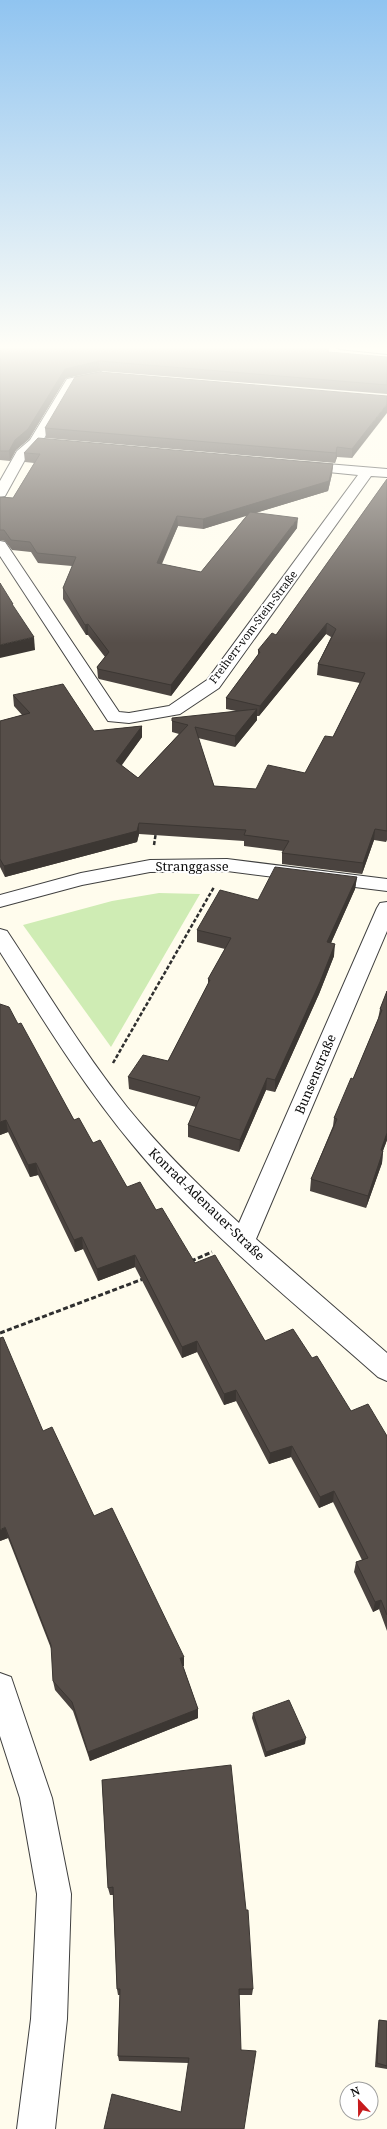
<svg xmlns="http://www.w3.org/2000/svg" width="387" height="2129" font-family="'Noto Serif',serif">
<style>
.green{fill:#cfecb4}
.lines{fill:none;stroke-linecap:round;stroke-linejoin:round}
.minor-casing{stroke:#404040;stroke-width:2}
.path-far1{stroke:#2f2f2f;stroke-width:2.5;stroke-dasharray:4 2;stroke-linecap:butt}
.path{stroke:#2f2f2f;stroke-width:3;stroke-dasharray:5 2.5;stroke-linecap:butt}
.minor{fill:#fff;fill-rule:evenodd}
.wall{fill:#4a433f;fill-rule:evenodd}
.shaded-wall{fill:#3c3733}
.building{fill:#564e49;stroke:#3c3733}
.labels{text-anchor:middle;stroke-width:4;stroke-linejoin:round;paint-order:stroke}
.far-street-label{font-size:11px;fill:#0d0d0d;stroke:#fff}
.street-label{font-size:13px;fill:#0d0d0d;stroke:#fff}
</style>
<rect width="100%" height="100%" fill="#fffced"/>
<polygon class="green" points="159,893 200,894 111,1047 23,925 112,901"/>
<g class="lines">
<g class="minor-casing">
<g id="minor">
<polygon points="333,345 387,346 387,354 339,349"/>
<polygon points="101,372 107,376 105,379 75,385 42,442 27,456 5,496 0,497 0,481 17,451 30,440 67,379"/>
<polygon points="303,462 387,469 387,477 371,476 219,688 180,714 129,723 108,721 0,556 0,541 5,542 119,712 129,713 169,706 207,680 358,475 298,469 296,466 298,463"/>
<polygon points="227,859 387,879 387,891 227,871 150,872 82,885 0,907 0,895 81,873 150,860"/>
<path d="M387 902V931L256 1239 387 1353V1381L378 1377C294 1302 203 1231 132 1144 82 1084 42 1018 0 952V929L7 931C46 990 83 1052 127 1107 161 1149 199 1186 239 1223L377 908 380 903Z"/>
<polygon points="0,1673 11,1677 52,1798 71,1894 67,2019 55,2129 17,2129 31,2019 37,1894 20,1798 0,1736"/>
</g>
</g>
<g class="path-far1">
<polyline points="154,845 156,832"/>
<polyline points="113,1063 214,887"/>
</g>
<g class="path">
<polyline points="191,1261 212,1252"/>
<polyline points="0,1333 143,1279"/>
</g>
<use href="#minor" class="minor"/>
</g>
<g class="wall">
<polygon points="0,345 329,352 387,357 387,394 100,371 66,378 29,439 16,450 10,461 0,460"/>
<polygon points="387,396 352,458 337,457 335,463 46,438 45,428"/>
<path d="M24 453 333 464 332 474 328 491 255 513 297 528 171 696 99 679 98 678 97 667 105 657 88 635H86L63 599V588L72 566 38 563 31 552 12 550 5 541 0 540V497L13 498 34 463 25 462ZM247 515 201 572 162 564 178 526 203 529Z"/>
<path d="M387 479V840L386 842 374 840 362 874 282 864V853L283 851 244 846V841L139 834 137 842 5 877 0 867V721L22 715 14 706 13 695 94 731 142 726V737L121 765 138 778 179 734 172 732V721L236 711 226 709V698L258 655V650L276 635ZM326 634 331 637 318 664 317 675 360 683 333 737 305 773 256 789 214 786 198 738 235 747 257 720V716H259Z"/>
<polygon points="357,877 355,889 331,943 334,956 319,994 275,1092 266,1090 239,1152 188,1137 188,1125 196,1107 129,1089 128,1077 168,1061 208,984 208,979 225,949 197,942 197,930 258,900"/>
<polygon points="387,991 387,1140 383,1150 382,1163 366,1208 310,1191 311,1179 333,1126 334,1118 353,1079 378,1019 380,1009"/>
<polygon points="18,1024 74,1120 93,1143 127,1187 156,1210 195,1263 265,1341 312,1358 351,1411 387,1436 387,1631 379,1609 373,1612 354,1572 356,1562 362,1560 333,1502 319,1508 291,1457 269,1464 236,1401 224,1405 197,1352 182,1358 135,1267 98,1281 83,1249 75,1252 38,1175 30,1177 8,1132 0,1135"/>
<polygon points="43,1431 184,1666 183,1666 198,1709 198,1718 90,1761 73,1711 55,1690 53,1681 52,1651 8,1538 0,1541"/>
<polygon points="253,1713 305,1744 265,1757 252,1718"/>
<polygon points="102,1780 253,1989 252,1995 239,1995 181,2112 189,2063 119,2061 118,2056 120,1995 118,1995 117,1989 113,1895 110,1895 108,1888"/>
<polygon points="379,2020 387,2021 387,2069 375,2067 378,2024"/>
</g>
<g class="shaded-wall">
<polygon points="329,345 330,345 327,361 328,352"/>
<polygon points="99,361 100,371 66,378 29,439 16,450 10,461 9,451 15,440 65,369"/>
<polygon points="387,404 387,413 352,458 352,449"/>
<polygon points="337,447 337,457 335,463 336,453"/>
<polygon points="333,464 332,474 328,491 203,529 203,519"/>
<polygon points="177,516 178,526 157,573 157,563"/>
<polygon points="298,518 297,528 171,696 171,685"/>
<polygon points="327,623 326,634 259,716 260,706"/>
<polygon points="88,624 88,635 86,635 85,625"/>
<polygon points="34,637 35,650 0,658 0,645"/>
<polygon points="257,709 257,720 235,747 235,736"/>
<polygon points="142,726 142,737 117,772 116,761"/>
<polygon points="139,823 139,834 137,842 5,877 4,866"/>
<polygon points="375,829 374,840 362,874 363,863"/>
<polygon points="357,877 355,889 326,954 327,942"/>
<polygon points="335,944 334,956 319,994 275,1092 275,1080"/>
<polygon points="267,1078 266,1090 239,1152 240,1140"/>
<polygon points="6,1120 8,1132 0,1135 0,1122"/>
<polygon points="387,1133 387,1140 379,1162 381,1150"/>
<polygon points="383,1151 382,1163 366,1208 368,1196"/>
<polygon points="36,1163 38,1175 30,1177 28,1165"/>
<polygon points="82,1237 83,1249 75,1252 74,1240"/>
<polygon points="135,1255 135,1267 98,1281 97,1269"/>
<polygon points="197,1341 197,1352 182,1358 182,1347"/>
<polygon points="236,1390 236,1401 224,1405 224,1394"/>
<polygon points="292,1446 291,1457 269,1464 270,1453"/>
<polygon points="334,1491 333,1502 319,1508 320,1497"/>
<polygon points="5,1527 8,1538 0,1541 0,1530"/>
<polygon points="381,1600 379,1609 373,1612 375,1602"/>
<polygon points="184,1657 184,1666 181,1667 180,1658"/>
<polygon points="198,1709 198,1718 90,1761 88,1752"/>
<polygon points="306,1738 305,1744 265,1757 266,1752"/>
</g>
<g class="building">
<polygon points="0,345 329,345 328,352 387,357 387,385 99,361 65,369 28,429 15,440 9,451 0,451"/>
<polygon points="100,372 387,396 387,404 352,449 337,447 336,453 45,428 75,377"/>
<polygon points="38,438 333,464 329,481 203,519 177,516 157,563 201,572 250,512 298,518 171,685 98,669 97,667 109,652 88,624 85,625 63,588 76,557 37,553 30,542 11,540 4,530 0,530 0,497 13,498 40,454 24,453"/>
<polygon points="387,479 387,831 375,829 363,863 282,853 289,841 244,835 246,830 139,823 137,831 4,866 0,859 0,721 30,713 13,695 63,684 94,731 142,726 116,761 138,778 188,725 172,721 172,718 257,709 235,736 195,727 214,786 256,789 268,765 305,773 325,736 333,737 365,673 318,664 336,629 327,623 260,706 226,698 260,652 258,650 272,633 276,635"/>
<polygon points="0,583 13,604 12,604 34,637 0,645"/>
<polygon points="275,867 357,877 327,942 335,944 320,982 275,1080 267,1078 240,1140 188,1125 200,1097 128,1077 143,1055 168,1061 210,980 208,979 231,938 197,930 220,890 258,900"/>
<polygon points="387,991 387,1133 381,1150 383,1151 368,1196 311,1179 337,1119 334,1118 351,1078 353,1079 382,1010 380,1009"/>
<polygon points="0,1004 9,1007 18,1024 21,1023 74,1120 79,1118 93,1143 100,1140 127,1187 140,1182 156,1210 162,1208 195,1263 215,1255 265,1341 293,1329 312,1358 317,1356 351,1411 368,1404 387,1436 387,1615 381,1600 375,1602 356,1562 368,1558 334,1491 320,1497 292,1446 270,1453 236,1390 224,1394 197,1341 182,1347 135,1255 97,1269 82,1237 74,1240 36,1163 28,1165 6,1120 0,1122"/>
<polygon points="3,1337 43,1431 52,1427 94,1516 112,1508 184,1657 180,1658 198,1709 88,1752 72,1702 53,1681 51,1645 5,1527 0,1530 0,1338"/>
<polygon points="289,1700 306,1738 266,1752 253,1713"/>
<polygon points="231,1765 246,1910 248,1910 253,1989 239,1989 241,2050 256,2051 244,2129 104,2129 112,2094 181,2112 189,2058 118,2056 120,1989 117,1989 113,1887 108,1888 102,1780"/>
<polygon points="379,2020 387,2021 387,2066 377,2063"/>
</g>
<linearGradient id="sky" x2="0" y2="1"><stop stop-color="#90c4f0"/><stop offset="0.54" stop-color="#fffef7"/><stop offset="1" stop-color="#fffef7" stop-opacity="0"/></linearGradient>
<rect width="387" height="643" fill="url(#sky)"/>
<g class="labels">
<g class="far-street-label">
<text transform="translate(253 627) rotate(-53)" y="4">Freiherr-vom-Stein-Straße</text>
</g>
<g class="street-label">
<text x="192" y="871">Stranggasse</text>
<text transform="translate(315 1074) rotate(-67)" y="5">Bunsenstraße</text>
<text transform="translate(207 1204) rotate(44)" y="5">Konrad-Adenauer-Straße</text>
</g>
</g>
<g transform="translate(359 2101) rotate(338)"><circle r="19" fill="#ffffff" stroke="#9e9e9e"/>
<path d="M0-3L7 15L0 10L-7 15Z" fill="#c71b1d"/>
<text y="-6" font-size="11" font-weight="bold" text-anchor="middle" fill="#0d0d0d">N</text>
</g>
</svg>
